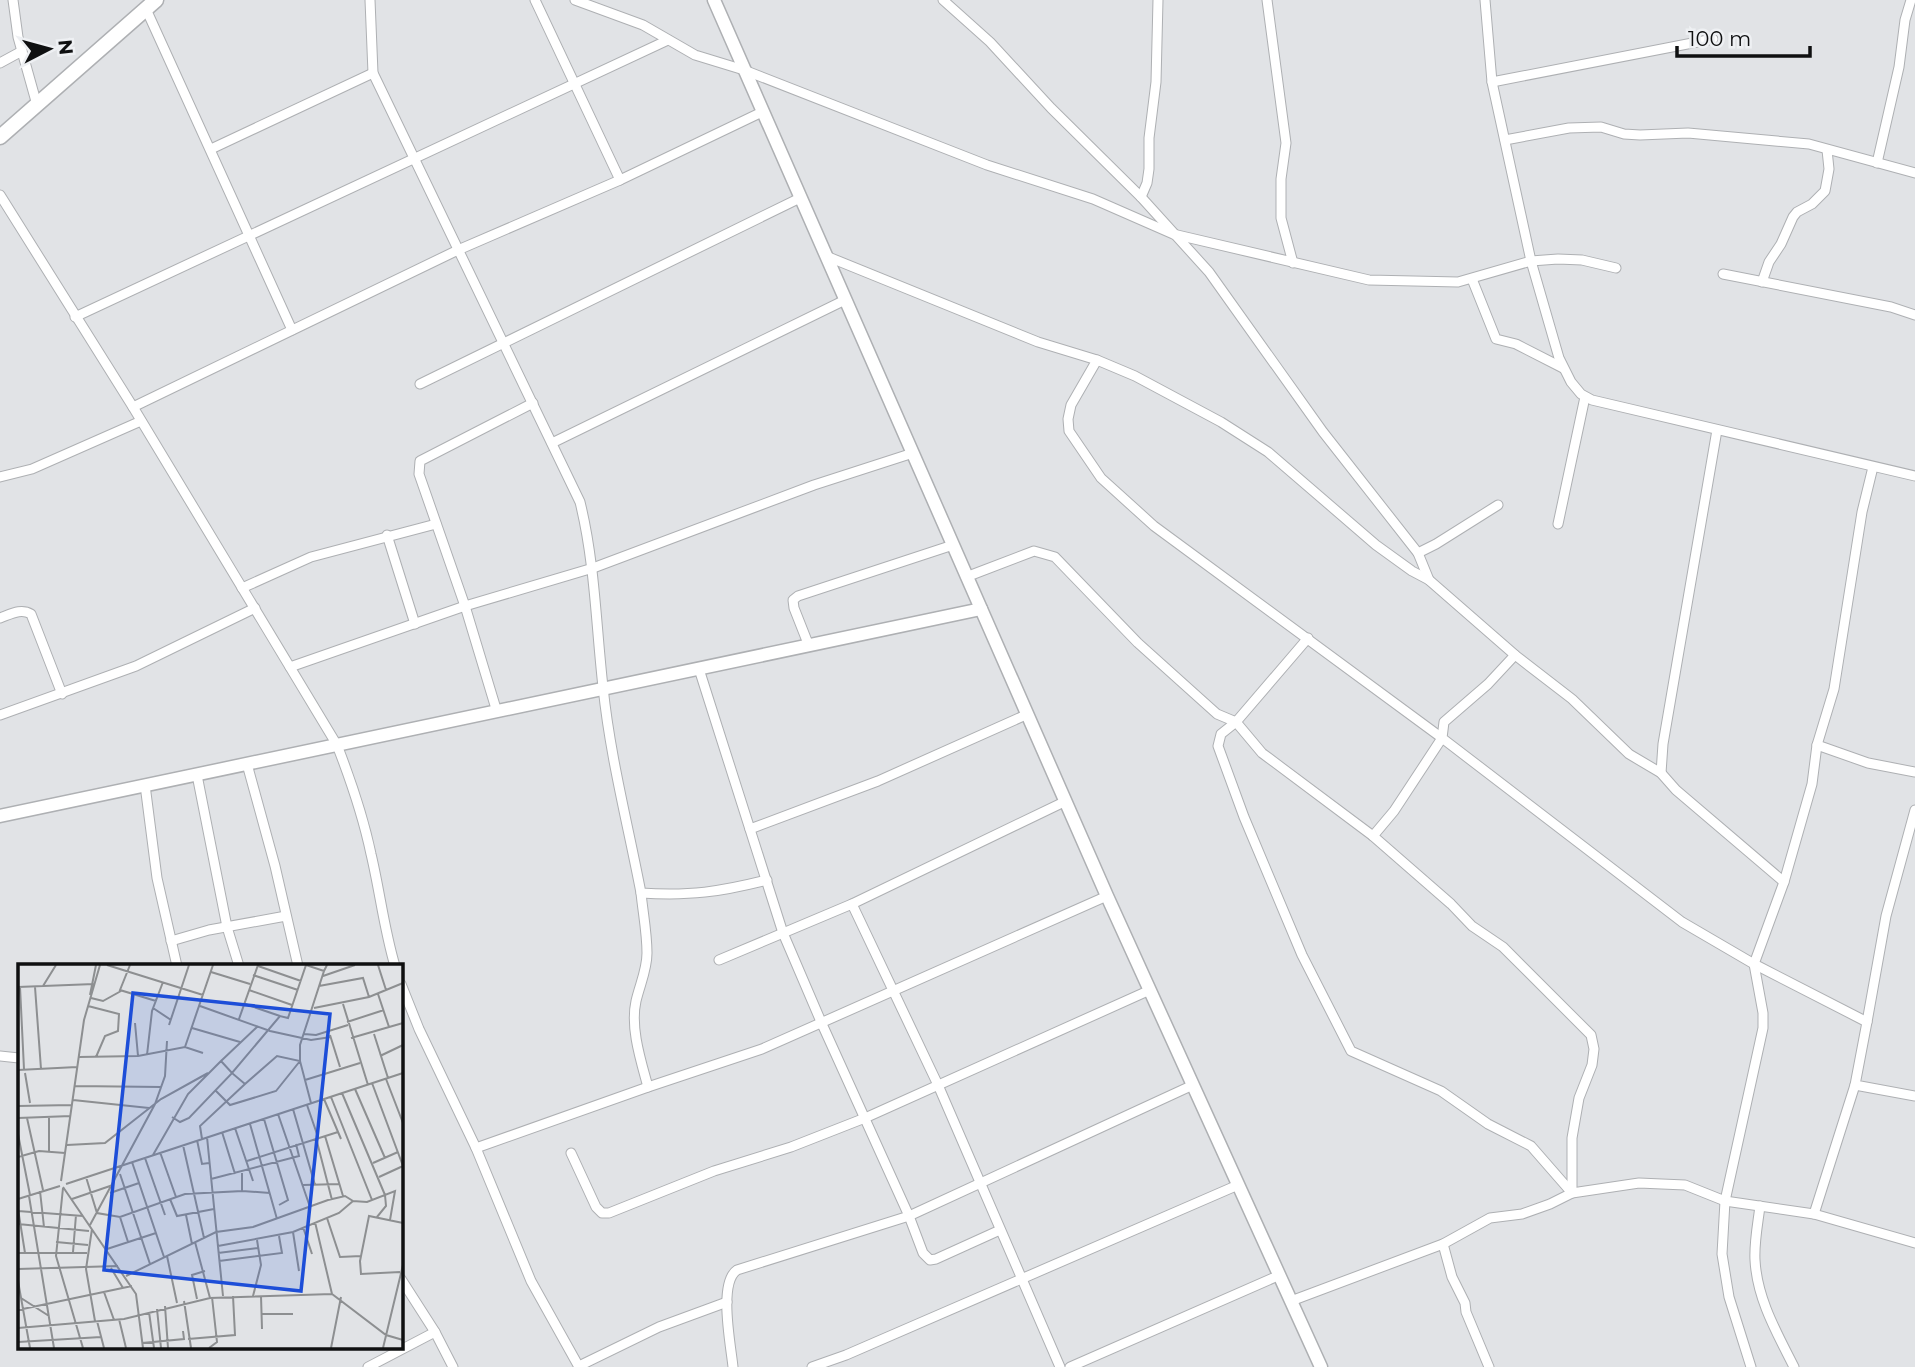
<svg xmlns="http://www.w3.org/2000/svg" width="1915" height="1367" font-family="Montserrat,sans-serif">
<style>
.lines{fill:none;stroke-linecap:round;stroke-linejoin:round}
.street-casing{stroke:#aeb0b3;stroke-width:11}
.secondary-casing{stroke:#aeb0b3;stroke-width:15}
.primary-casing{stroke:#aeb0b3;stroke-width:17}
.street{stroke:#fff;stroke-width:9}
.secondary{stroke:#fff;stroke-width:12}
.primary{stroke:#fff;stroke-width:14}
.inset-road{fill:none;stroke:#8d8f91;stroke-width:2}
.view{fill:#1d4ed8;fill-opacity:0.15;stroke:#1d4ed8;stroke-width:3.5}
.inset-edge{fill:none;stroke:#0f1011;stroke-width:3.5}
</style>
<rect width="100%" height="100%" fill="#e1e3e6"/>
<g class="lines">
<g class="street-casing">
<g id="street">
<polyline points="13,0 18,37 37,105"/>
<path d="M370 0 373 73 580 502C595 563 596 625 603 687 610 756 628 825 641 893 691 896 719 892 767 880"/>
<polyline points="535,0 620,180"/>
<polyline points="575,0 643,25 695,55 744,70 987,165 1093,199 1173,234 1369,280 1458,282 1531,261 1558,259 1582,260 1616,268"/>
<polyline points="943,0 990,42 1051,108 1141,197 1209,272 1323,432 1418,553 1429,580"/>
<polyline points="1267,0 1286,143 1281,179 1281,218 1293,263"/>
<polyline points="1485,0 1492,82 1531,261 1559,358 1571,382 1581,394 1592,400 1915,476"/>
<polyline points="146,9 292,330"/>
<polyline points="0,63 22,51"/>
<polyline points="1492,82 1713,39"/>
<polyline points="1505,140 1569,128 1601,127 1624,134 1640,135 1688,133 1809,144 1915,173"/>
<polyline points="211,149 373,73"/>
<polyline points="1877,163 1899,67 1905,20 1911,0"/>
<path d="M0 195 133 407 337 745C351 781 363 816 371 854 380 892 384 929 395 966"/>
<polyline points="1141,197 1147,183 1149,169 1149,138 1156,82 1158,0"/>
<polyline points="826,256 1038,342 1097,360 1135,376 1221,422 1268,452 1376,545 1412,571 1429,580 1515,655 1488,684 1444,722 1442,738 1682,922 1754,964 1867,1022 1855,1085 1915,1096"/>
<polyline points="1723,274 1891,307 1915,315"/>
<polyline points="1472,279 1496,339 1516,344 1563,368"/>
<polyline points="1762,282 1769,262 1781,244 1793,217 1797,212 1812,204 1825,191 1829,169 1827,150"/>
<polyline points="75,317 668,40"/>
<polyline points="420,384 800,198"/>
<polyline points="133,407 458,250 620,180 762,112"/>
<polyline points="552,443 845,300"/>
<polyline points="0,477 32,469 141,421"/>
<polyline points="1558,524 1585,397"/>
<polyline points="387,535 415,624"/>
<polyline points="1418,553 1436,544 1498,505"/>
<polyline points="966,577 1034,551 1055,557 1138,643 1217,714 1236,722 1262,753 1373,836 1394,811 1442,738 1154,526 1101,478 1069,431 1068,419 1071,405 1097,360"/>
<polyline points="242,588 311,557 436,524"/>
<path d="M0 618C11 614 21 608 31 614L62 694"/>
<polyline points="1308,638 1236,722 1221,734 1218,746 1244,817 1302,955 1351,1051 1441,1091 1488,1124 1531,1146 1572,1193 1639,1183 1685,1185 1725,1201 1814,1214 1915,1243"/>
<polyline points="809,646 794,608 793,600 798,596 953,545"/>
<polyline points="1515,655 1572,699 1629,754 1661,773 1676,790 1784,882"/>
<polyline points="290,667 465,606 593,568 814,485 913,453"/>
<polyline points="699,669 783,933 822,1024 909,1216 923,1253 930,1260 936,1259 1000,1230"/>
<polyline points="497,712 465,606 419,474 420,461 533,403"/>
<polyline points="0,715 136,666 255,608"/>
<polyline points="1817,745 1868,763 1915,772"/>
<polyline points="247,764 275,866 298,966"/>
<polyline points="1661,773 1663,744 1717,430"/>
<polyline points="197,775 227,927 239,966"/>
<polyline points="145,785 157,878 177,966"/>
<polyline points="750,829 878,781 1028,714"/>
<path d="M641 893C643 913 647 933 647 953 647 970 640 984 636 1001 630 1028 641 1061 648 1087"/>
<polyline points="852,904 938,1085 1060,1367"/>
<polyline points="171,941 209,930 286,916"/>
<polyline points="719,960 852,904 1066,801"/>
<polyline points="401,984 419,1029 476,1148 531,1281 579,1367"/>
<polyline points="1867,1022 1886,916 1915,810"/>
<polyline points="0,1056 19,1058"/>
<polyline points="476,1148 648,1087 762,1049 1107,896"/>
<polyline points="571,1153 596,1207 602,1213 609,1213 714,1171 791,1147 865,1118 1150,990"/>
<path d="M1760 1206C1758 1223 1754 1242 1755 1260 1757 1299 1777 1333 1794 1367"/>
<polyline points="1814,1214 1855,1085"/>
<polyline points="1443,1244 1452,1277 1465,1303 1466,1312 1489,1367"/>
<polyline points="401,1279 435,1332 453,1367"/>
<polyline points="1291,1301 1443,1244 1490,1218 1522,1214 1550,1204 1572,1193 1572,1138 1579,1098 1592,1065 1594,1049 1591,1035 1503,947 1472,926 1451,904 1373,836"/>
<polyline points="579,1366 659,1327 727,1302"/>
<polyline points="368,1367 435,1332"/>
<path d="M733 1367C731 1346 718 1283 737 1270L909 1216 1193 1085"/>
<polyline points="812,1367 846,1355 1238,1185"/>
<polyline points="1070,1367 1280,1275"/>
<polyline points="1751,1367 1729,1297 1722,1254 1725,1201 1763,1028 1763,1013 1754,964 1784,882 1812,784 1817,745 1834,689 1862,512 1873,467"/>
</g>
</g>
<g class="secondary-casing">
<g id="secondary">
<polyline points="714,0 1107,896 1321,1367"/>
<polyline points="0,816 981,609"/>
</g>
</g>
<g class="primary-casing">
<polyline id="primary" points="0,137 156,0"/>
</g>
<use href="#street" class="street"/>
<use href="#secondary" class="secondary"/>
<use href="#primary" class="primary"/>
</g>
<g transform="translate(18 964)">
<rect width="385" height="385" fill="#e1e3e6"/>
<path class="inset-road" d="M89 1 185 31M112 1 102 26 138 37M360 1 368 26M240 2 283 17M193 8 232 20M235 11 280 26M305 12 337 1M25 22 38 1M301 22 345 14 351 33M0 23 76 20M2 23 6 105M17 23 23 105M231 26 274 41M360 30 371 63M72 31 78 1M73 34 85 37 103 27M227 40 262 52M325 40 350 121M70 42 101 50 100 67 87 72 78 93M182 42 252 67 293 76 313 73M135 44 153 56M296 44 351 33 385 19M221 55 240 1M329 58 366 46M117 59 120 92M151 61 171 1M174 64 222 78M286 70 298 71 330 61M356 70 370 114M312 71 322 103M333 74 385 59M167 83 195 1M129 91 134 47 145 18M362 92 385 81M61 93 120 92 167 83 185 89M203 97 240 62M0 106 59 103M7 109 12 139M368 115 385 159M287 116 342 99M354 119 385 202M227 120 259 92 282 97 293 139M57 122 143 123M337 125 367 194M198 127 212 141 258 127 282 97V81L306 7M324 129 367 231M313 133 354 236M306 135 323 175M55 136 131 144M289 141 300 173M0 142 54 141M275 145 297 221M260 150 292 243M31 153V187M154 153 162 158 171 154 214 109 227 120 182 162 184 175M0 154 53 152M9 154 25 226M246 155 270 236 261 241M232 160 259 255M217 164 235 217M204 168 217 210M0 170 12 231M307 172 325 232M189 173 205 332M298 174 314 236M179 176 184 200 191 199M49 181 87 179 143 135 190 109M165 181 186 274M142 188 158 233M135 191 170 130 203 97 214 109 262 52 270 54 288 1 306 7 309 1M0 193 21 187 47 189M127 194 147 251M229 197 320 168M114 198 146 293M355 199 380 188M102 210 132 300M68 213 79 249 102 253 167 230 224 227V209M361 213 385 202M193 215 281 192 278 180M43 217 66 56 82 1M48 220 385 109M285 221 322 220M45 223 118 330 125 384M45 224 38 292 65 384M22 227 26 263M224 227 252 229M92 229 121 219M11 232 36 384M0 235 42 222M54 235 95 221M152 235 159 252 196 245M0 245 7 289M0 247 65 252M168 251 174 280M102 253 110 278M359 253 368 242 367 231M309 254 322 293 343 292M297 258 314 330M0 260 71 267M72 261 137 140 147 112 149 77M285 263 294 290M74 265 68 305 77 357M275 268 281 307M38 278 70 281M177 278 192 334M200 282 275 268 321 249 335 237 349 238 377 227 372 256M89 285 138 269M55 288 58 251M0 289H69M200 289 240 284M149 292 159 339M201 297 264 289 261 272M93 304 105 324M0 305 100 302M382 308 343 310 342 297 351 252 385 259M108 312 198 268 235 263 310 236 327 232 335 237M0 317 12 384M86 328 96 356M235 332 243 301 239 276M243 332 244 365M3 334 31 352M179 335 174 311 187 307M166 337 173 384M147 342 150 384M139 345 143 384M0 346 114 322M131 348 136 384M243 350H275M101 355 108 384M79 357 86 384M0 364 106 355 192 334 314 330 368 371 385 376M170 375 217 371 215 332M0 378 83 373M124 379 166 375 165 367M191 384 199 378 194 333M313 384 323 333M365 384 385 301"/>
<path class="view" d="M115 29 312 50 283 327 86 306Z"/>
<rect width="385" height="385" class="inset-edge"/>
</g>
<g transform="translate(49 49) rotate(84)" stroke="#eef0f3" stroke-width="5" paint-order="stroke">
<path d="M0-5L12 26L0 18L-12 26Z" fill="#0f1011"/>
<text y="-10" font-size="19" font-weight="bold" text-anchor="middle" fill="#0f1011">N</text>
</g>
<path d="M1677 46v10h133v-10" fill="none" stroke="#0f1011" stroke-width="3.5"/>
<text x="1688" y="46" font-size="21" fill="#0f1011" stroke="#eef0f3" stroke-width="5" paint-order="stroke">100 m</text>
</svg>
